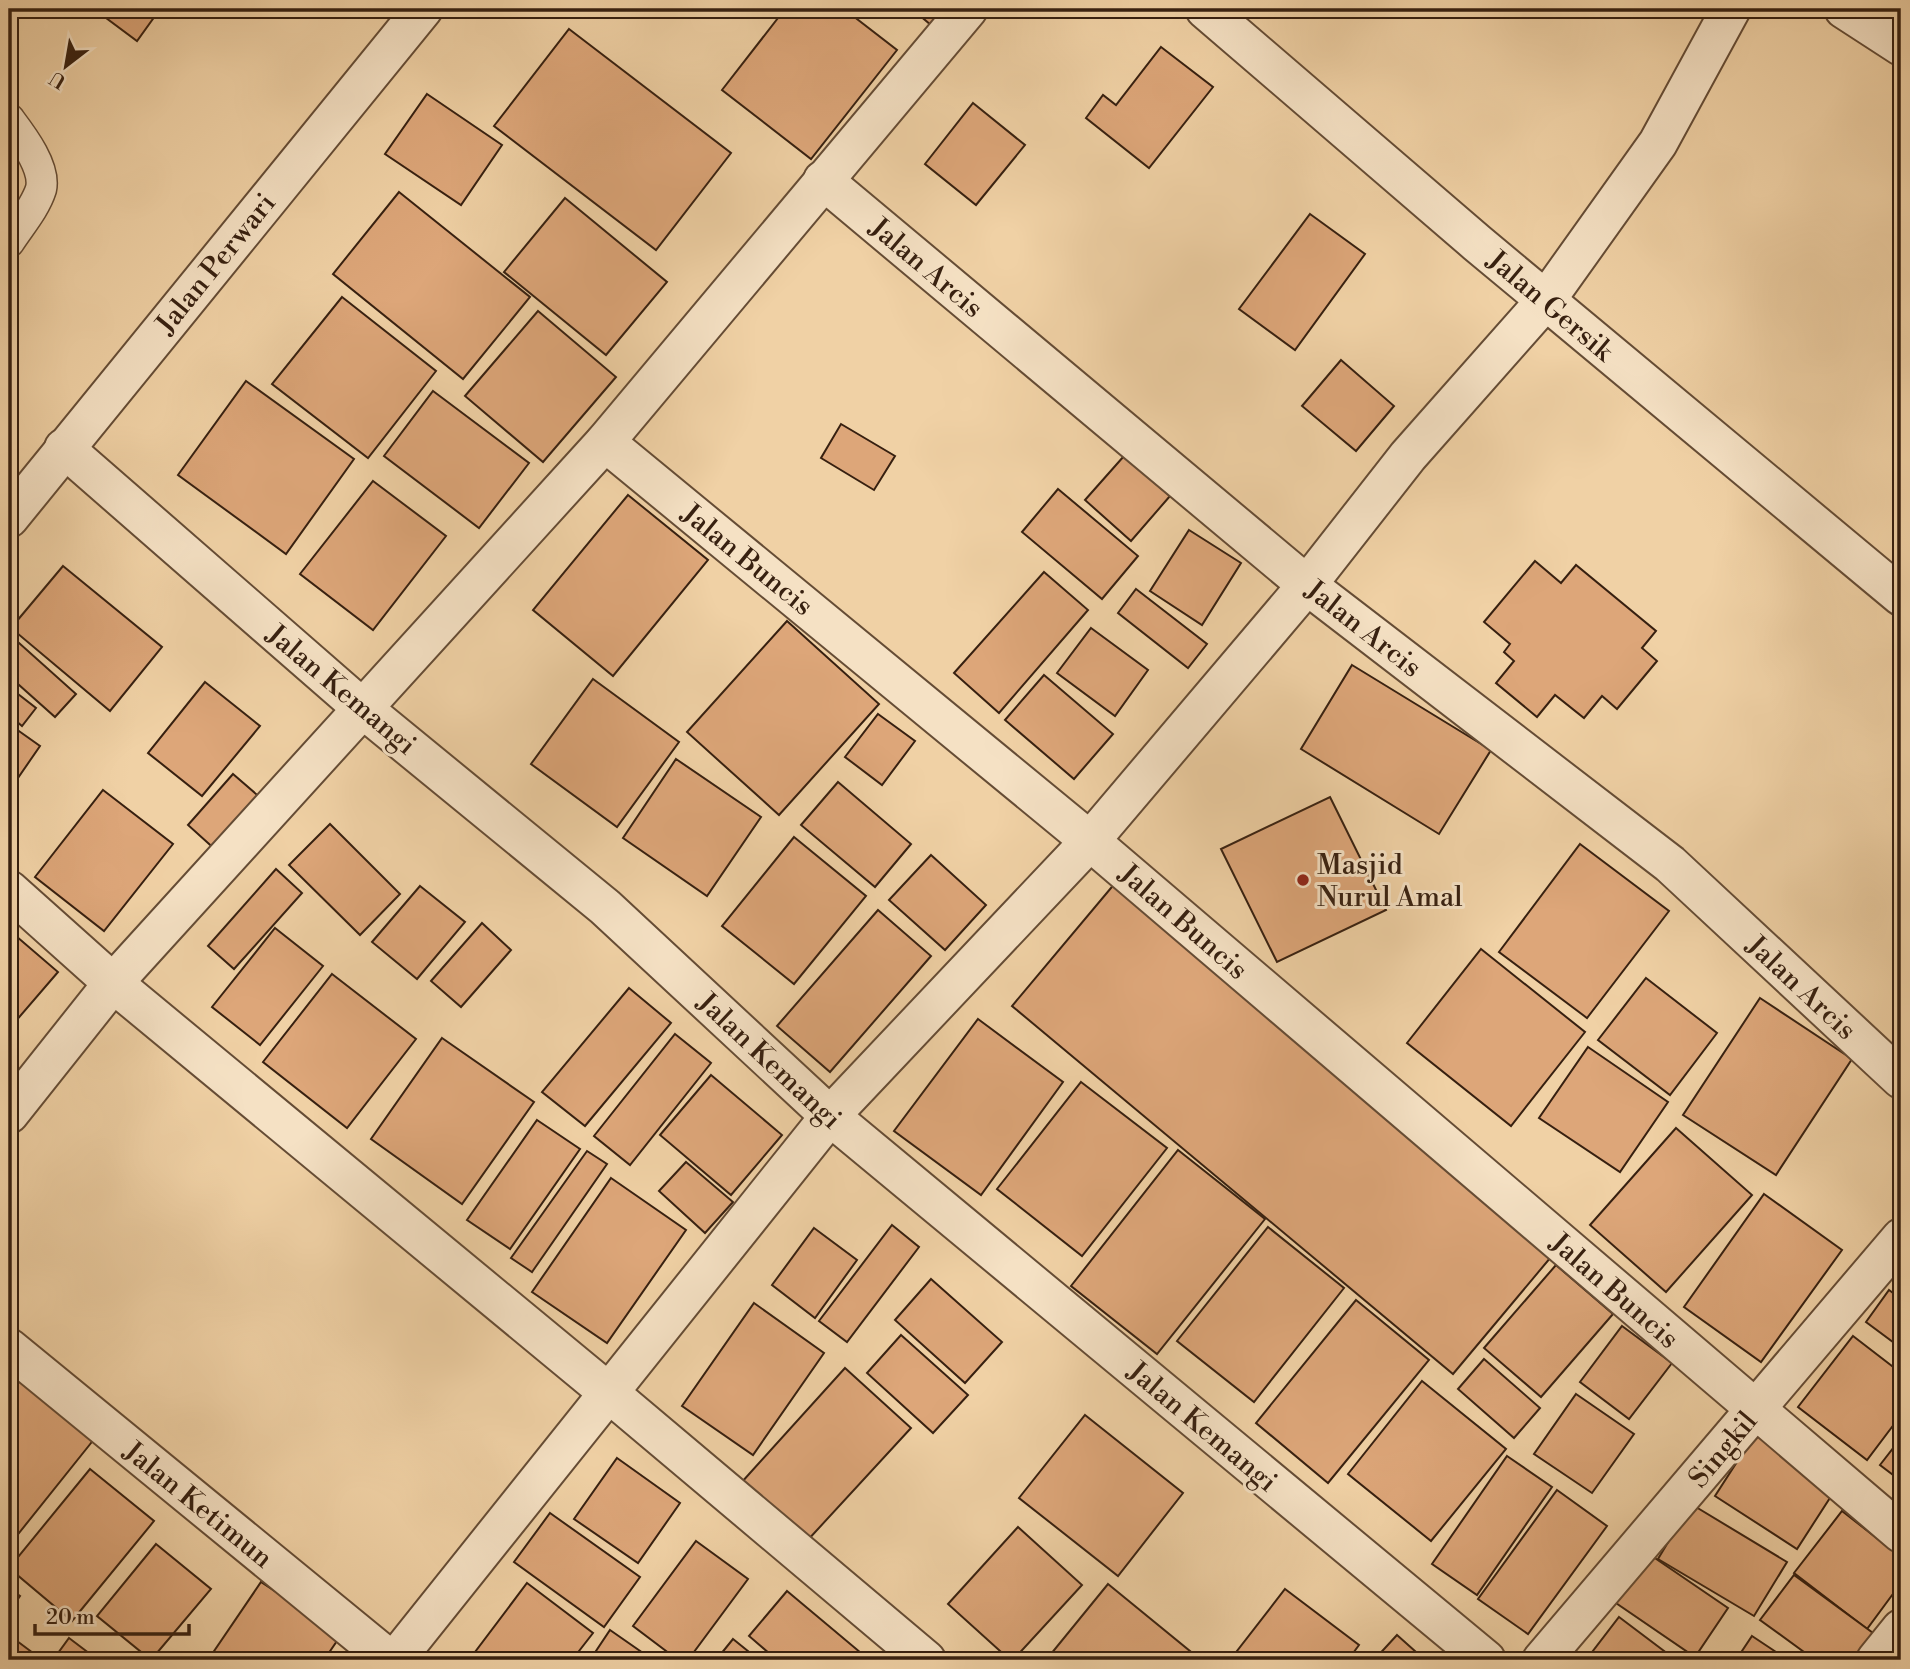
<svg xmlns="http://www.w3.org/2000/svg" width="1910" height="1669" font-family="'Libre Bodoni',serif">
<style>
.building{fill:#dda679;stroke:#372010;stroke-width:2}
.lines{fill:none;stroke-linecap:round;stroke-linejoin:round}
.service-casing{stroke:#654c35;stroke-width:33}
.minor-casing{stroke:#654c35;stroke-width:42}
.service{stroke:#f5e1c4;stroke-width:30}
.minor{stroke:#f5e1c4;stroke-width:38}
.poi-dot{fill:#8f2418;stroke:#f5e1c4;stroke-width:2.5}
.labels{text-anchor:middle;stroke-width:6;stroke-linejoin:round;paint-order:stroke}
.street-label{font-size:28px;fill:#372010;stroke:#f5e1c4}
.poi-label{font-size:28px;fill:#372010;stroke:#f5e1c4;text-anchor:start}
</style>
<rect width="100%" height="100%" fill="#f0d1a5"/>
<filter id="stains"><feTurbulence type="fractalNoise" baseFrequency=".00286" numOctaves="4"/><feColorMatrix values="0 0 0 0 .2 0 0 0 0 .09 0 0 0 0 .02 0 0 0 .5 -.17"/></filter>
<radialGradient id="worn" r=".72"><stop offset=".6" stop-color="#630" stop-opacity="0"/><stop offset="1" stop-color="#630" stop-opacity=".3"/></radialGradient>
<g class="building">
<polygon points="94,9 160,9 137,41"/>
<polygon points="785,9 844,9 897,50 811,159 722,90"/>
<polygon points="912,9 945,9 931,25"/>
<polygon points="569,29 731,153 656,250 494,126"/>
<polygon points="1161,47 1213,87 1149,168 1086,118 1103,95 1116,105"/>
<polygon points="427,94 502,145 461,205 385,154"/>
<polygon points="973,103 1025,145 976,205 925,164"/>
<polygon points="399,192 530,297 463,379 333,274"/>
<polygon points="565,198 667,282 606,355 504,272"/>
<polygon points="1310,214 1365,254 1295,350 1239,309"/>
<polygon points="342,297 436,371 368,458 272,384"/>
<polygon points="538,311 616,377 543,462 465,396"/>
<polygon points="1341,360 1394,406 1356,451 1302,406"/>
<polygon points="246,381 354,459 286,554 178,475"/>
<polygon points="433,391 529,463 479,528 384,456"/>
<polygon points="841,424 895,456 874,490 821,458"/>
<polygon points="1124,456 1170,496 1131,541 1085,500"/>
<polygon points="373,481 446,536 373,630 300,574"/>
<polygon points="1058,489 1138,556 1102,599 1022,532"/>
<polygon points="628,495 708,560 613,676 533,610"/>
<polygon points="1189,530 1241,563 1202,625 1150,591"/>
<polygon points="1535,561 1561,583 1576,565 1656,631 1642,648 1657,661 1617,709 1602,696 1584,718 1555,695 1537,717 1496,683 1514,661 1504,652 1510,644 1484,622"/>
<polygon points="63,566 162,647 110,711 11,628"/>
<polygon points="1044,572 1088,610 999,713 954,673"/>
<polygon points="1136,589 1207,644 1188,668 1118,613"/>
<polygon points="787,621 879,704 779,815 687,732"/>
<polygon points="1091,628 1148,670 1115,716 1057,673"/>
<polygon points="9,634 76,694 55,717 9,676"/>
<polygon points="1352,665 1491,750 1439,834 1301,749"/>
<polygon points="1044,675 1113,734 1074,779 1005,720"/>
<polygon points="593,679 679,742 617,827 531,764"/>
<polygon points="205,682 260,726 202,796 148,753"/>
<polygon points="9,687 36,708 22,726 9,715"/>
<polygon points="878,714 915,741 882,785 845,757"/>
<polygon points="9,724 40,746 9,791"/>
<polygon points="676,759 761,817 707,896 623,838"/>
<polygon points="233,774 263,800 218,852 188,825"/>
<polygon points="838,782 911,844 875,887 801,825"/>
<polygon points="103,790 173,844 104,931 35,877"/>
<polygon points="1330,797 1386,910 1277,962 1221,849"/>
<polygon points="330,824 400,894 360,935 289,865"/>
<polygon points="794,837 866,896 794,984 722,926"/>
<polygon points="1580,844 1669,911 1587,1018 1499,952"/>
<polygon points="931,855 986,905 945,950 889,900"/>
<polygon points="276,869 302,893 234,969 208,946"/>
<polygon points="1116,882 1556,1251 1453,1374 1012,1006"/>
<polygon points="420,886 465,922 417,979 372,942"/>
<polygon points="878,910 931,956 830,1072 777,1026"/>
<polygon points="482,923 511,950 461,1007 431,981"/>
<polygon points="275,928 323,966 260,1045 212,1007"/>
<polygon points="9,930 58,972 15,1022 9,1017"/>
<polygon points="1481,949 1585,1032 1511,1126 1407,1043"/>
<polygon points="332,974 416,1039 347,1128 263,1062"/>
<polygon points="1646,978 1717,1033 1670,1095 1598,1040"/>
<polygon points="629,988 671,1023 585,1126 542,1092"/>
<polygon points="1760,998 1852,1059 1776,1175 1683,1115"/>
<polygon points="978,1019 1063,1082 981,1195 894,1131"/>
<polygon points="675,1034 711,1063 630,1165 594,1136"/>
<polygon points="442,1038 534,1102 462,1204 371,1139"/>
<polygon points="1588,1047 1668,1102 1620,1172 1539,1118"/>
<polygon points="711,1075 782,1135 731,1195 660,1135"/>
<polygon points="1081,1082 1167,1148 1082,1256 997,1189"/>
<polygon points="537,1120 580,1149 510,1249 467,1220"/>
<polygon points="1676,1128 1752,1195 1666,1292 1590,1225"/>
<polygon points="1178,1150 1265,1219 1157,1354 1071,1286"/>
<polygon points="587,1151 607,1164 532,1272 511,1258"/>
<polygon points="686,1162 733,1202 705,1233 659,1191"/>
<polygon points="611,1178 686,1230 607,1343 532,1292"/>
<polygon points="1764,1194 1842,1250 1761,1362 1684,1307"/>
<polygon points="892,1225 919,1247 847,1342 819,1321"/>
<polygon points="1268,1227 1344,1288 1254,1402 1177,1341"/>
<polygon points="814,1228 857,1260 815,1318 772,1285"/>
<polygon points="1556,1265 1613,1314 1541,1397 1484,1348"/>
<polygon points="931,1279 1002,1342 965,1383 895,1320"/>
<polygon points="1889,1290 1901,1299 1901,1348 1866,1322"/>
<polygon points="1356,1300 1429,1360 1328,1483 1256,1423"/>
<polygon points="754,1303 824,1353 753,1455 682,1406"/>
<polygon points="1622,1326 1672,1363 1629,1419 1580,1382"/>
<polygon points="901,1335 968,1395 933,1433 867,1373"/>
<polygon points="1853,1336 1901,1373 1901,1415 1867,1460 1798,1407"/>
<polygon points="1484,1359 1540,1408 1514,1438 1458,1389"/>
<polygon points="845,1368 911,1428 806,1542 741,1483"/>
<polygon points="12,1372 95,1438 11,1543 9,1541 9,1377"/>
<polygon points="1422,1381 1506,1449 1431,1541 1348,1474"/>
<polygon points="1576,1394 1634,1434 1592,1493 1534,1454"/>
<polygon points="1085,1415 1183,1493 1118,1576 1019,1498"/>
<polygon points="1755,1434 1837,1487 1797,1549 1715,1496"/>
<polygon points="1901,1438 1901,1481 1880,1465"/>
<polygon points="1507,1456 1552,1487 1477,1595 1432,1564"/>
<polygon points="617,1458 680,1503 638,1563 574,1519"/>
<polygon points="90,1469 154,1521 72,1621 9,1568"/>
<polygon points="1557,1490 1607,1526 1528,1634 1478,1599"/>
<polygon points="1691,1504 1787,1562 1754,1616 1658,1559"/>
<polygon points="1842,1511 1901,1557 1901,1583 1867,1629 1794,1573"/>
<polygon points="550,1513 640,1577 604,1627 514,1562"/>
<polygon points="1018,1527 1082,1585 1013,1660 1010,1660 948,1604"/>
<polygon points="696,1541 748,1579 688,1660 678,1660 633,1626"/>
<polygon points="156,1544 211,1589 151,1660 97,1616"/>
<polygon points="1646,1552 1728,1608 1695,1657 1613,1601"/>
<polygon points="1794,1575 1873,1633 1853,1660 1815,1660 1760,1620"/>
<polygon points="261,1582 341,1635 324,1660 208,1660"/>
<polygon points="527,1583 593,1633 572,1660 469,1660"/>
<polygon points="1108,1584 1196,1656 1193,1660 1046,1660"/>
<polygon points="9,1588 20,1596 9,1612"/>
<polygon points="1285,1589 1359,1645 1348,1660 1230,1660"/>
<polygon points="787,1591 867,1658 865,1660 777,1660 749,1636"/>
<polygon points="1619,1617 1676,1660 1586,1660"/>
<polygon points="610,1630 653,1660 590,1660"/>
<polygon points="9,1635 41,1659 41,1660 9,1660"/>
<polygon points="1397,1635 1425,1660 1374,1660"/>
<polygon points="1752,1636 1788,1660 1736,1660"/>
<polygon points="69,1638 98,1660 53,1660"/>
<polygon points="733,1639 759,1660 716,1660"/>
</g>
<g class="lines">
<g class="service-casing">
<path id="service" d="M9 119C21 135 46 167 41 189 35 208 20 225 9 242"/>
</g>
<g class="minor-casing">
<g id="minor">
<polyline points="1205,9 1477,243 1901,596"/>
<polyline points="1844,9 1901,46"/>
<polyline points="823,180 1307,585 1670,864 1901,1079"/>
<polyline points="605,442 1090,841 1901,1533"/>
<polyline points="64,448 362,708 605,907 830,1116 1486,1660"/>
<polyline points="9,518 423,9"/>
<polyline points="9,890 113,983 609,1393 926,1660"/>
<polyline points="9,1114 113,983 605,442 968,9"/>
<polyline points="9,1348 390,1660"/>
<polyline points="395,1660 830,1116 1090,841 1307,585 1408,456 1546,300 1658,143 1731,9"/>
<polyline points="1542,1660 1901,1238"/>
<polyline points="1876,1660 1901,1629"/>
</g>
</g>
<use href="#service" class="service"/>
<use href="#minor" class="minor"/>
</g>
<circle class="poi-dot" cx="1303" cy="880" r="7"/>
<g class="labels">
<g class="street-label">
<text transform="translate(215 263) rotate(-51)" y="10">Jalan Perwari</text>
<text transform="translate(927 267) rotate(40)" y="10">Jalan Arcis</text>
<text transform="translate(1551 305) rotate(40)" y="10">Jalan Gersik</text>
<text transform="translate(748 559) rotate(39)" y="10">Jalan Buncis</text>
<text transform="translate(1364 628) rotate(38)" y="10">Jalan Arcis</text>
<text transform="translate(342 689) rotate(40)" y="10">Jalan Kemangi</text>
<text transform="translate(1184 921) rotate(41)" y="10">Jalan Buncis</text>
<text transform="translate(1802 987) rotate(43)" y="10">Jalan Arcis</text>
<text transform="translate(770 1060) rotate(43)" y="10">Jalan Kemangi</text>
<text transform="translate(1615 1290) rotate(41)" y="10">Jalan Buncis</text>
<text transform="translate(1203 1426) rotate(40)" y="10">Jalan Kemangi</text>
<text transform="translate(1722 1449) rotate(-50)" y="10">Singkil</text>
<text transform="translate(199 1504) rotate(39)" y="10">Jalan Ketimun</text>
</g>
<g class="poi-label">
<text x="1317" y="874">Masjid<tspan x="1317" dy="32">Nurul Amal</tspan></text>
</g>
</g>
<rect width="1910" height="1669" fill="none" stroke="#f0d1a5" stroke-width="35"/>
<rect x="10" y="10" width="1889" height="1648" fill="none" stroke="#372010" stroke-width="3.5"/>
<rect x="18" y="18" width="1875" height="1634" fill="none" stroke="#372010" stroke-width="2"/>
<g transform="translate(66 66) rotate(211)" stroke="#f5e1c4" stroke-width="5" paint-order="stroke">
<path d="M0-5L12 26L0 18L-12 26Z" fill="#372010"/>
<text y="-10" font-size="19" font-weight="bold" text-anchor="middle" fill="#372010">U</text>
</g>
<path d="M35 1624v10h154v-10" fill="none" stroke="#372010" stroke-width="3.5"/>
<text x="46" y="1624" font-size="21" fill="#372010" stroke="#f5e1c4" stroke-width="5" paint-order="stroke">20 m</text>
<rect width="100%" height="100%" filter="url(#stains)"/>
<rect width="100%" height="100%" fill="url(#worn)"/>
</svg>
